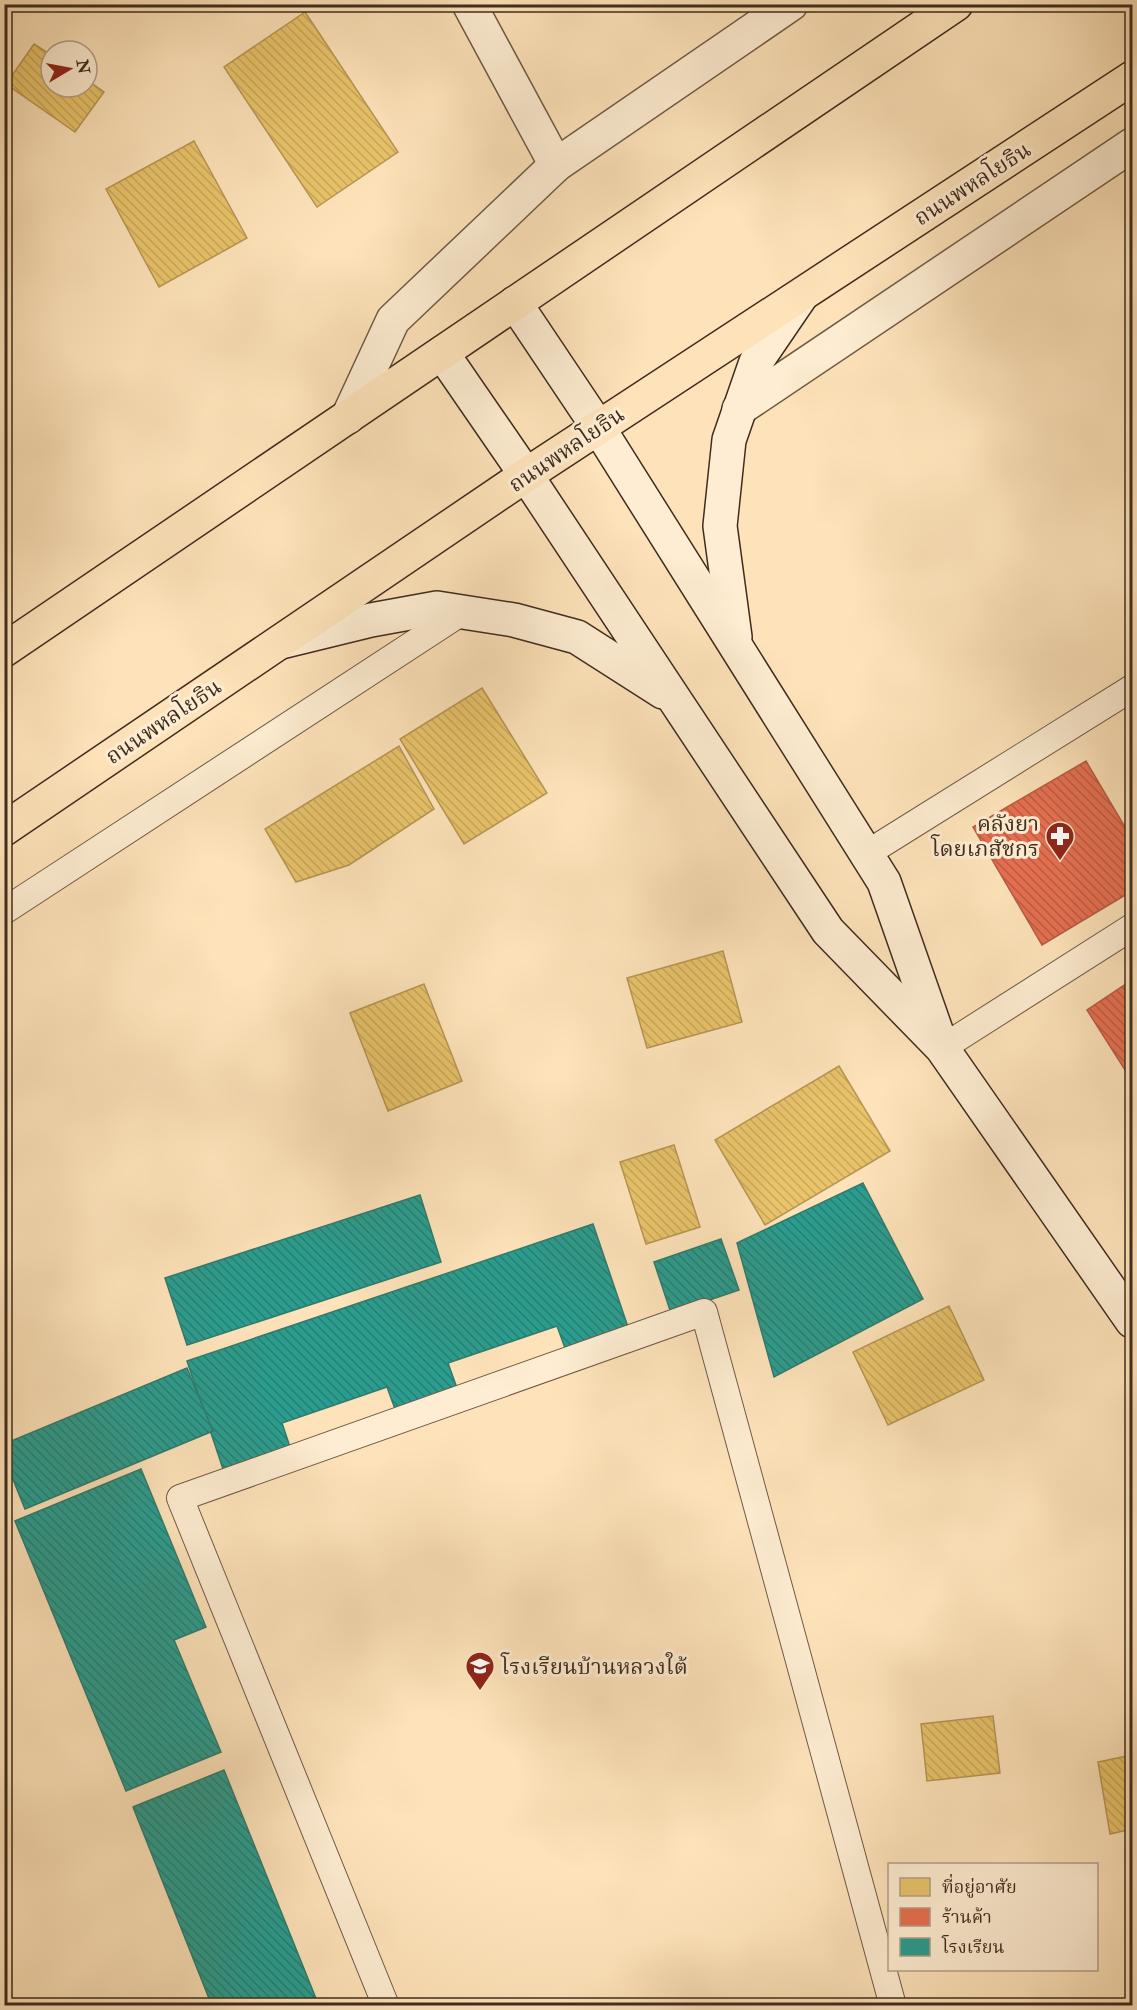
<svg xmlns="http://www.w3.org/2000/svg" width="1137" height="2010" font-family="'IM FELL Double Pica','Noto Serif Thai',serif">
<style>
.homes{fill:url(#homes-back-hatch);stroke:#b69654;stroke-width:1.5}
.shops{fill:url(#shops-back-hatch);stroke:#b55b42;stroke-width:1.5}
.schools{fill:url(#schools-back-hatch);stroke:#307b6d;stroke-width:1.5}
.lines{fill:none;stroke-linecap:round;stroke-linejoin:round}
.service-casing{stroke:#6f5a46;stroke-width:28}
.minor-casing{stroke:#6f5a46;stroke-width:36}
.secondary-casing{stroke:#3f2c1f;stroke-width:36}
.trunk-casing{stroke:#3f2c1f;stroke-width:36}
.service{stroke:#feedd2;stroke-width:26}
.minor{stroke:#feedd2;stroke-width:33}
.secondary{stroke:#feedd2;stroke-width:33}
.trunk{stroke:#fee3ba;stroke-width:33}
.labels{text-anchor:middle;stroke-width:6;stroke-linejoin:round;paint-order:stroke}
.street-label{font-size:22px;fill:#3f2c1f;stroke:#feedd2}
.poi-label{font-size:22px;fill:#3f2c1f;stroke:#feedd2;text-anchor:end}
</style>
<defs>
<pattern id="homes-back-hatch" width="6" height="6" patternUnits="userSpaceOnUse" patternTransform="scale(1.5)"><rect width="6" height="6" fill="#e9c46a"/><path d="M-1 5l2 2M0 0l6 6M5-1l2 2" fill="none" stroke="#c9a95b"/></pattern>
<pattern id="shops-back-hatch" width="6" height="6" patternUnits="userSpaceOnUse" patternTransform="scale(1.5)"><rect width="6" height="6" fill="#e76f51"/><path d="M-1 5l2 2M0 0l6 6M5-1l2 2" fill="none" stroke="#bd5b43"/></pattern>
<pattern id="schools-back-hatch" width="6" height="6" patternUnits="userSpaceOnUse" patternTransform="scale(1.5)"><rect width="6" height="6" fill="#2a9d8f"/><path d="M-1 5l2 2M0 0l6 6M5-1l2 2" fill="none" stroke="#258074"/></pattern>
</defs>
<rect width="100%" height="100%" fill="#fee3ba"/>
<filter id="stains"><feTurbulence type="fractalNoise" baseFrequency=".00333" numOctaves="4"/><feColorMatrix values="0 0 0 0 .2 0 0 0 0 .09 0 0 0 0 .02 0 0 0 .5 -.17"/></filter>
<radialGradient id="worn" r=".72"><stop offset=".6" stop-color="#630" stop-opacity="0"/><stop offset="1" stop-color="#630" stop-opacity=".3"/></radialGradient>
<g class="homes">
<polygon points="305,12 398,152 317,207 224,67"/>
<polygon points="34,44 51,55 51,87 87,87 87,80 104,92 75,132 6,84"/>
<polygon points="194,141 247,238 159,287 106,189"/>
<polygon points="482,688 547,793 464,844 400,739"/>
<polygon points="399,746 434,809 349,865 296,882 265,829"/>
<polygon points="723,951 742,1022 647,1048 627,978"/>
<polygon points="424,984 462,1081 388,1111 350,1013"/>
<polygon points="839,1066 890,1151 765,1225 715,1140"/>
<polygon points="674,1145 700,1227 646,1244 620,1162"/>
<polygon points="949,1306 984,1380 888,1425 853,1352"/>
<polygon points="993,1716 1000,1773 927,1781 921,1724"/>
<polygon points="1132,1755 1132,1829 1110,1834 1098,1762"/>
</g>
<g class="shops">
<polygon points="1086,761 1132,839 1132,891 1042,945 973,827"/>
<polygon points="1132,980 1132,1081 1087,1010"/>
</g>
<g class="schools">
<polygon points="863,1183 923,1299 774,1377 737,1243"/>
<polygon points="420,1195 441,1262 187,1345 165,1278"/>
<polygon points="593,1224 628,1327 565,1348 557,1326 448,1363 457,1388 395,1409 387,1387 282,1423 290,1447 223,1469 187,1361"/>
<polygon points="721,1239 739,1290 671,1313 654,1262"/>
<polygon points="187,1368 213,1431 25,1509 4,1457 4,1444"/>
<polygon points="141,1469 206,1627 174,1640 221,1752 126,1791 15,1521"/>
<polygon points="224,1770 319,2006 212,2006 133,1807"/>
</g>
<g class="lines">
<g class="service-casing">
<g id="service">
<polyline points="866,854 1132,688"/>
<polyline points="4,911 462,612"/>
<polyline points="942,1048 1132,927"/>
<polyline points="386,2006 180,1498 704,1312 893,2006"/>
</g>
</g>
<g class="minor-casing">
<g id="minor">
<polyline points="469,4 556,165"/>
<polyline points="739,409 1132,145"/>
<polyline points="348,417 393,320 556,165 791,4"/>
</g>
</g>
<g class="secondary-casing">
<g id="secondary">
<polyline points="515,303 598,427 884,882 939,1039"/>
<polyline points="442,353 526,475 828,931 942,1048 1132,1321"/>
<polyline points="735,637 720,526 729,440 756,362 801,296"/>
<polyline points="281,642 371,620 437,608 514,620 577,637 663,692"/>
</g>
</g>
<g class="trunk-casing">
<g id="trunk">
<polyline points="4,650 956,4"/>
<polyline points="4,829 526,475 1132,78"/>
</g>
</g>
<use href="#service" class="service"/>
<use href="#minor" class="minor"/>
<use href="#secondary" class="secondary"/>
<use href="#trunk" class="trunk"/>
</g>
<defs>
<g id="pharmacy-pin" transform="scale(1.5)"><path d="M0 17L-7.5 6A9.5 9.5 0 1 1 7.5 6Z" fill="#8f2418" stroke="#feedd2"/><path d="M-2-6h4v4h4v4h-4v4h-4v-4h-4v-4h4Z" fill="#fff"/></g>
<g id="school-pin" transform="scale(1.5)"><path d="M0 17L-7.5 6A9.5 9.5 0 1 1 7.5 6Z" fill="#8f2418" stroke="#feedd2"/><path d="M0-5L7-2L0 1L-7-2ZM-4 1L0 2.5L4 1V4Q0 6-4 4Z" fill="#fff"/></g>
</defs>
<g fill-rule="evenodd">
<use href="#pharmacy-pin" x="1060" y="836"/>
<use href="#school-pin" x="480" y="1666"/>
</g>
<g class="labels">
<g class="street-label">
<text transform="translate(972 183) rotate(-33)" y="8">ถนนพหลโยธิน</text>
<text transform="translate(566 449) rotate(-34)" y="8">ถนนพหลโยธิน</text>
<text transform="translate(163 721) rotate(-34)" y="8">ถนนพหลโยธิน</text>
</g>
<g class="poi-label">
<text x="1039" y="831">คลังยา<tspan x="1039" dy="25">โดยเภสัชกร</tspan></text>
<text x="501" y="1674" text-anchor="start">โรงเรียนบ้านหลวงใต้</text>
</g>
</g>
<rect width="1137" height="2010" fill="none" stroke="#fee3ba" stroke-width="24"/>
<rect x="6" y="6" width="1125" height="1998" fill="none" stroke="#3f2c1f" stroke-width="3"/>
<rect x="12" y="12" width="1113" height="1986" fill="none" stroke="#3f2c1f" stroke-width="1.5"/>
<rect x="888" y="1863" width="210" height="108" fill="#feedd2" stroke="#b2a08a" stroke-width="1.5"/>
<rect x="900" y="1878" width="30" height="18" fill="#e9c46a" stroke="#b2a08a" stroke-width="1.5"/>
<text x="942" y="1893" font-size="18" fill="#3f2c1f">ที่อยู่อาศัย</text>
<rect x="900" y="1908" width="30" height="18" fill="#e76f51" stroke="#b2a08a" stroke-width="1.5"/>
<text x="942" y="1923" font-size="18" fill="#3f2c1f">ร้านค้า</text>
<rect x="900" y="1938" width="30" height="18" fill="#2a9d8f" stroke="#b2a08a" stroke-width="1.5"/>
<text x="942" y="1953" font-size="18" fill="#3f2c1f">โรงเรียน</text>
<g transform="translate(69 69) rotate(80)"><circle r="28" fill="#feedd2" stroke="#b2a08a" stroke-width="1.5"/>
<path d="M0-4.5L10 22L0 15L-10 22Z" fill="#8f2418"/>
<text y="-9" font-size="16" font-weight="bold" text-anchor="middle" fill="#3f2c1f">N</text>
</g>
<rect width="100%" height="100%" filter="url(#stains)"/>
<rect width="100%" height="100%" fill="url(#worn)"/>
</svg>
